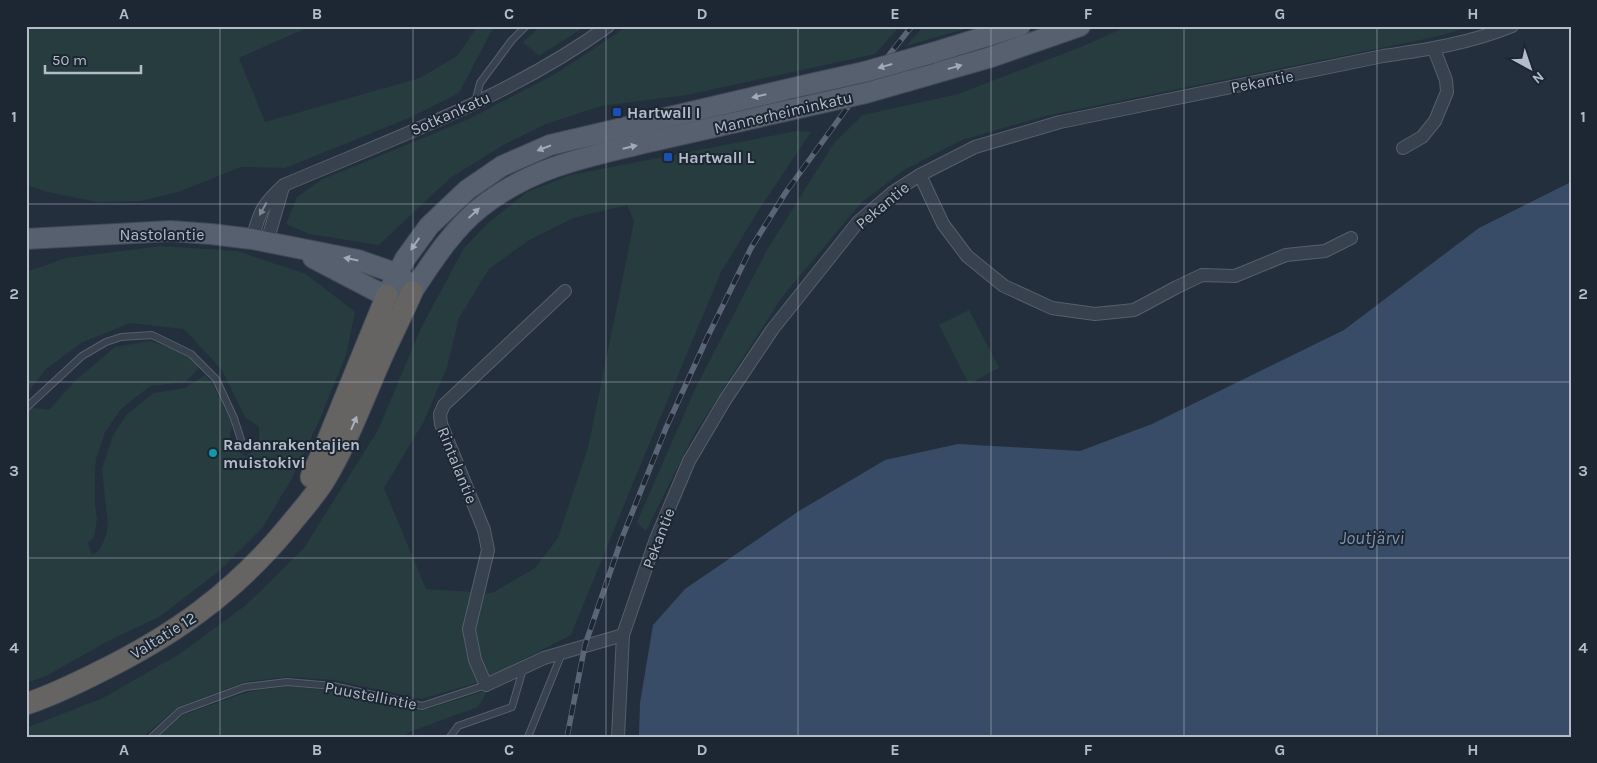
<svg xmlns="http://www.w3.org/2000/svg" width="1597" height="763" font-family="Karla,sans-serif">
<style>
.green{fill:#263c3f;fill-rule:evenodd}
.water{fill:#394c67}
.lines{fill:none;stroke-linecap:round;stroke-linejoin:round}
.service-casing{stroke:#565f6c;stroke-width:8}
.minor-casing{stroke:#565f6c;stroke-width:14}
.primary-casing{stroke:#414a57;stroke-width:22}
.trunk-casing{stroke:#434c59;stroke-width:23}
.service{stroke:#38414e;stroke-width:6}
.minor{stroke:#38414e;stroke-width:12}
.primary{stroke:#56606e;stroke-width:20}
.trunk{stroke:#656462;stroke-width:21}
.rail-casing{stroke:#5a6575;stroke-width:5.5}
.rail{stroke:#1d2633;stroke-width:4;stroke-dasharray:11;stroke-linecap:butt}
.primary-bridge-casing{stroke:#414a57;stroke-width:22;stroke-linecap:butt}
.primary-bridge{stroke:#56606e;stroke-width:20}
.oneway{fill:#a1aab7}
.oneway2{fill:#7c8592}
.oneway3{fill:#a8afba}
.grid{fill:none;stroke:#b4bcc9;stroke-width:1;stroke-opacity:0.55}
.transit-dot{fill:#1a4fb4;stroke:#1d2633;stroke-width:2}
.culture-dot{fill:#0f9aa8;stroke:#1d2633;stroke-width:2}
.labels{text-anchor:middle;stroke-width:4;stroke-linejoin:round;paint-order:stroke}
.street-label{font-size:16px;fill:#b4bcc9;stroke:#1d2633}
.poi-label{font-size:16px;font-weight:bold;fill:#b4bcc9;stroke:#1d2633;text-anchor:start}
.water-label{font-size:18px;font-style:italic;fill:#7c92b1;stroke:#1d2633}
.neatline{fill:none;stroke:#b4bcc9;stroke-width:2}
.grid-label{font-size:16px;text-anchor:middle;font-weight:bold;fill:#b4bcc9}
</style>
<rect width="100%" height="100%" fill="#242f3e"/>
<g class="green">
<polygon points="26,26 311,26 239,58 265,122 420,78 457,56 478,26 494,26 459,93 409,118 285,168 241,167 181,191 141,201 97,202 48,192 26,185"/>
<polygon points="541,26 586,26 539,56 523,42"/>
<polygon points="628,26 900,26 875,54 687,95 601,106 546,124 505,144 450,178 379,245 309,234 286,224 297,197 321,180 469,119 555,74"/>
<polygon points="924,26 975,26 906,46"/>
<polygon points="1128,26 1473,26 1435,37 1045,116 962,140 904,170 861,203 782,297 693,436 646,531 637,522 696,387 767,250 834,143 863,115 958,94 1081,47"/>
<path d="M797 131 811 132 758 211 721 272 633 483 571 635 479 682 422 699 334 680 288 677 245 682 178 707 143 737H26V728L103 698 181 653 246 605 304 548 378 430 421 328 464 248 487 224 527 192 570 175ZM627 205 634 221 625 267 588 448 558 538 535 568 492 593 426 589 384 488 424 421 447 367 459 318 489 269 529 240 573 218Z"/>
<path d="M161 246 237 251 306 274 355 312 346 355 319 421 292 478 263 527 218 572 159 617 108 641 46 676 26 683V408L28 407 49 410 76 380 115 347 150 341 182 352 194 360 199 368 185 382 150 386 121 409 105 432 96 459 95 471V504L97 519 94 537 88 543 92 555 99 551 106 536 108 525 102 469 113 436 127 414 154 393 185 388 205 375 214 386 220 400H223V407L233 424C226 441 233 448 246 457L259 445V427L245 417 222 370 184 329 130 323 81 343 45 370 26 395V272L66 258Z"/>
<polygon points="969,310 999,368 969,384 939,325"/>
<polygon points="287,686 333,691 421,711 488,690 478,707 409,732 404,737 158,737 183,715 248,692"/>
</g>
<polygon class="water" points="1571,182 1571,737 639,737 640,703 653,625 685,589 799,511 885,460 958,444 1080,451 1152,424 1344,330 1479,228"/>
<g class="lines">
<g class="service-casing">
<g id="service">
<polyline points="475,103 480,83 512,40 526,26"/>
<polyline points="26,408 82,356 106,342 121,337 152,335 191,354 216,379 234,418 241,440"/>
<polyline points="152,737 180,711 245,687 287,682 333,686 422,706 486,685"/>
<polyline points="450,737 458,726 512,707 523,669"/>
<polyline points="528,737 562,653"/>
</g>
</g>
<g class="minor-casing">
<g id="minor">
<polyline points="1403,148 1422,137 1435,121 1447,92 1446,80 1434,49"/>
<polyline points="920,175 943,224 967,256 1004,286 1052,308 1095,314 1134,310 1177,287 1202,275 1235,276 1286,255 1325,251 1351,238"/>
<path d="M252 239C260 211 262 205 284 185 394 138 510 97 608 26"/>
<polyline points="267,242 283,187"/>
<polyline points="565,291 444,405 440,414 441,424 484,530 488,550 469,629 475,660 486,685 544,658 623,635"/>
<path d="M618 737 623 635 656 539 689 461 725 400 772 330 858 222 892 193 920 175 975 147 1060 122 1383 56C1426 50 1471 43 1512 26"/>
</g>
</g>
<g class="primary-casing">
<g id="primary">
<polyline points="932,53 1020,26"/>
<polyline points="908,81 988,58 1080,26"/>
<polyline points="26,239 170,231 211,234 252,239 358,260 398,274 407,282"/>
<polyline points="313,258 376,291 387,295 401,295"/>
<path d="M412 292C432 262 452 230 481 207 533 166 590 156 653 141 699 131 744 120 790 110"/>
<polyline points="387,295 405,259 429,226 467,190 502,166 550,145 806,85"/>
</g>
</g>
<g class="trunk-casing">
<g id="trunk">
<polyline points="311,477 325,447 387,295"/>
<path d="M26 704C50 696 73 685 95 674 173 636 234 593 289 526 301 511 314 497 324 481 347 443 362 402 380 361 390 338 402 315 412 292"/>
</g>
</g>
<use href="#service" class="service"/>
<use href="#minor" class="minor"/>
<use href="#primary" class="primary"/>
<use href="#trunk" class="trunk"/>
<g class="rail-casing">
<polyline id="rail" points="567,737 585,645 622,538 666,428 707,338 751,248 786,192 847,108 912,26"/>
</g>
<use href="#rail" class="rail"/>
<g class="primary-bridge-casing">
<g id="primary-bridge">
<polyline points="806,85 864,72 932,53"/>
<polyline points="790,110 866,93 908,81"/>
</g>
</g>
<use href="#primary-bridge" class="primary-bridge"/>
</g>
<defs><path id="oneway-solid" d="M-6-.8H1V-3.2L6.5 0L1 3.2V.8H-6Z" transform="scale(1.25)"/></defs>
<g class="oneway">
<use href="#oneway-solid" transform="translate(885 66) rotate(164)"/>
<use href="#oneway-solid" transform="translate(955 67) rotate(-16)"/>
<use href="#oneway-solid" transform="translate(759 96) rotate(167)"/>
<use href="#oneway-solid" transform="translate(630 147) rotate(-13)"/>
<use href="#oneway-solid" transform="translate(544 148) rotate(159)"/>
<use href="#oneway-solid" transform="translate(474 213) rotate(-43)"/>
<use href="#oneway-solid" transform="translate(415 244) rotate(125)"/>
<use href="#oneway-solid" transform="translate(351 259) rotate(-169)"/>
</g>
<use class="oneway2" href="#oneway-solid" transform="translate(263 209) rotate(119)"/>
<use class="oneway3" href="#oneway-solid" transform="translate(354 423) rotate(-67)"/>
<path class="grid" d="M220 26V737M413 26V737M606 26V737M798 26V737M991 26V737M1184 26V737M1377 26V737M26 204H1571M26 382H1571M26 558H1571"/>
<g class="transit-dot">
<rect x="612" y="107" width="10" height="10" rx="2.5"/>
<rect x="663" y="152" width="10" height="10" rx="2.5"/>
</g>
<circle class="culture-dot" cx="213" cy="453" r="5"/>
<g class="labels">
<g class="street-label">
<text transform="translate(1262 81) rotate(-11)" y="6">Pekantie</text>
<text transform="translate(783 112) rotate(-13)" y="6">Mannerheiminkatu</text>
<text transform="translate(450 113) rotate(-24)" y="6">Sotkankatu</text>
<text transform="translate(882 205) rotate(-40)" y="6">Pekantie</text>
<text x="162" y="240">Nastolantie</text>
<text transform="translate(458 465) rotate(68)" y="6">Rintalantie</text>
<text transform="translate(658 538) rotate(-69)" y="6">Pekantie</text>
<text transform="translate(163 635) rotate(-32)" y="6">Valtatie 12</text>
<text transform="translate(371 695) rotate(11)" y="6">Puustellintie</text>
</g>
<g class="poi-label">
<text x="627" y="118">Hartwall I</text>
<text x="678" y="163">Hartwall L</text>
<text x="223" y="450">Radanrakentajien<tspan x="223" dy="18">muistokivi</tspan></text>
</g>
<g class="water-label">
<text x="1372" y="544">Joutjärvi</text>
</g>
</g>
<rect width="1597" height="763" fill="none" stroke="#1d2633" stroke-width="55"/>
<g transform="translate(1530 68) rotate(140)" stroke="#1d2633" stroke-width="4" paint-order="stroke">
<path d="M0-4L9 19L0 12L-9 19Z" fill="#b4bcc9"/>
<text y="-8" font-size="14" font-weight="bold" text-anchor="middle" fill="#b4bcc9">N</text>
</g>
<path d="M45 65v8h96v-8" fill="none" stroke="#b4bcc9" stroke-width="2.5"/>
<text x="52" y="65" font-size="15" fill="#b4bcc9" stroke="#1d2633" stroke-width="4" paint-order="stroke">50 m</text>
<rect x="28" y="28" width="1542" height="708" class="neatline"/>
<g class="grid-label">
<text x="124" y="19">A</text>
<text x="317" y="19">B</text>
<text x="509" y="19">C</text>
<text x="702" y="19">D</text>
<text x="895" y="19">E</text>
<text x="1088" y="19">F</text>
<text x="1280" y="19">G</text>
<text x="1473" y="19">H</text>
<text x="14" y="122">1</text>
<text x="1583" y="122">1</text>
<text x="14" y="299">2</text>
<text x="1583" y="299">2</text>
<text x="14" y="476">3</text>
<text x="1583" y="476">3</text>
<text x="14" y="653">4</text>
<text x="1583" y="653">4</text>
<text x="124" y="755">A</text>
<text x="317" y="755">B</text>
<text x="509" y="755">C</text>
<text x="702" y="755">D</text>
<text x="895" y="755">E</text>
<text x="1088" y="755">F</text>
<text x="1280" y="755">G</text>
<text x="1473" y="755">H</text>
</g>
</svg>
